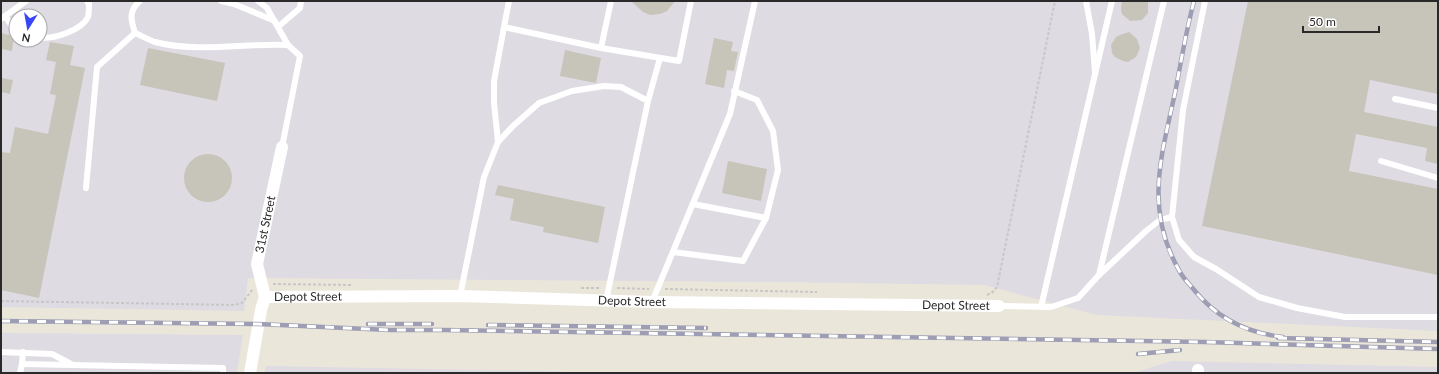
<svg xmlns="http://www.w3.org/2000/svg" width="1439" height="374" font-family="Lato,sans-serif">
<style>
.industrial{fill:#dedbe3;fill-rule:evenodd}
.building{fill:#c7c4b9}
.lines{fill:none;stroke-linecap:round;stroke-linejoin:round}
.path{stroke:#c7c7c7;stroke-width:2;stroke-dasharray:3 2;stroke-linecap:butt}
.lane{stroke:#fff;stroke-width:6}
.street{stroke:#fff;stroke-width:12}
.rail-casing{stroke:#9d9eb3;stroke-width:4.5}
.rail{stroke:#fff;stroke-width:3;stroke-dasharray:9;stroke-linecap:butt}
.labels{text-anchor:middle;stroke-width:3;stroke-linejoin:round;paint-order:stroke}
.street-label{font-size:12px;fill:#292929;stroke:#fff}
</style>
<rect width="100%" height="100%" fill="#ebe6da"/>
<g class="industrial">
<path d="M1 1H1438V331L1097 315 984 285 780 282 248 278 244 311 1 307ZM16 16H40V40H16Z"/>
<polygon points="1,333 243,335 237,373 1,373"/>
<polygon points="1172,361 1438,367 1438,373 1133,373"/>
<polygon points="266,366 544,371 590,373 264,373"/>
</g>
<g class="building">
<polygon points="631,1 675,1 667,11 660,14 650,15 643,12"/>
<polygon points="1122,1 1148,1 1148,13 1142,20 1130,21 1122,14 1121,9"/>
<polygon points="1248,1 1438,1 1438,94 1370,80 1364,112 1438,127 1438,164 1425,161 1427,148 1356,134 1349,171 1438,189 1438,275 1202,226"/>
<polygon points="1129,32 1137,39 1140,48 1136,57 1128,62 1123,61 1115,57 1112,53 1111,45 1116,37 1120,35"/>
<polygon points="1,33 14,36 12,51 1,49"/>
<polygon points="714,38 733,42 731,51 738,52 734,71 727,70 724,88 705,84"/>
<polygon points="50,42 74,46 70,65 85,68 39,298 1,290 1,152 10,153 15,127 48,134 56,95 50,94 56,62 46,60"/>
<polygon points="148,48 225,63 217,101 140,85"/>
<polygon points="565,50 601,58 596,83 560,76"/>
<polygon points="1,78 13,80 10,94 1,92"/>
<circle cx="208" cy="178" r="24"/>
<polygon points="728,161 767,169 761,201 722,193"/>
<polygon points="498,185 605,207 598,243 543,232 544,227 510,220 514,199 495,195"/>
</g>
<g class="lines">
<g class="path">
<polyline points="273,284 353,285"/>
<polyline points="581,288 601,288"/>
<polyline points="617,288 649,289"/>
<polyline points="665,289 817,292"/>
<polyline points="987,295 993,292 997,287 1055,1"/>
<polyline points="1,301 235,305 242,303 253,289"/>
</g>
<g class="lane">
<path d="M140 1C128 11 131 20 135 33 142 36 149 40 155 42 196 53 245 43 288 45"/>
<polyline points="221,1 234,4 275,21"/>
<polyline points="258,1 267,8 288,45 300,56 282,147"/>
<polyline points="509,1 504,27 601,48 679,61 691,1"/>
<polyline points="1086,1 1092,34 1095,72"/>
<polyline points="1205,1 1183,110 1172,217 1179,240 1194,257 1216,269 1259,297 1297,308 1345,317 1438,317"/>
<polyline points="5,16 16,32"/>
<polyline points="1,19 26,1"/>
<polyline points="279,26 300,8 301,1"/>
<path d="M40 37C53 40 82 30 88 17 89 13 89 8 89 4L87 1"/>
<polyline points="601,48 611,1"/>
<polyline points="1395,99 1438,108"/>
<polyline points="498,142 494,103 494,81 504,27"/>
<polyline points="1381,161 1438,178"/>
<polyline points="86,188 97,67 135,33"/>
<polyline points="693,204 766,218 778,170 773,131 757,100 734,91"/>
<polyline points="673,252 743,261 766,218"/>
<polyline points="1099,275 1164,1"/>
<polyline points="460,296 484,177 498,142 513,126 539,103 572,91 604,86 621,87 648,101"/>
<polyline points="606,301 648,101 660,58"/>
<polyline points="652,302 730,114 755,1"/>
<polyline points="999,306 1051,307 1078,298 1099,275 1146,231 1160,220 1172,217"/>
<polyline points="1041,307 1112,1"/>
<polyline points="1,352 52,354 71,364"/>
<polyline points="23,352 22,364 223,368 223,373"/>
<polyline points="20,373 22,364"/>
</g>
<g class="street">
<path id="s1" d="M265 297 460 296 652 302 999 306"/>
<path id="s2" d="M250 373 261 310 265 297 257 264 282 147"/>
<polyline points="1198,373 1198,370"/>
</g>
<g class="rail-casing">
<g id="rail">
<path d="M1194 1C1186 31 1181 62 1175 93 1161 157 1144 210 1180 272 1184 279 1190 285 1195 291 1218 319 1247 333 1283 337"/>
<polyline points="1,321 258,324 389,330 442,330 1205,342 1438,349"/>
<polyline points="368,324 432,324"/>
<polyline points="488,325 706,328"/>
<polyline points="1278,338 1438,342"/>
<polyline points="1138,354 1180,350"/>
</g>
</g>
<use href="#rail" class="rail"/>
</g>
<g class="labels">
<g class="street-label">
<text dy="4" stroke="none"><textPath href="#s2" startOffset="152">31st Street</textPath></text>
<text dy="4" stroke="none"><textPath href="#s1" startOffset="43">Depot Street</textPath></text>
<text dy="4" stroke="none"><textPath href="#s1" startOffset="367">Depot Street</textPath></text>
<text dy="4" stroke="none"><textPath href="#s1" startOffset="691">Depot Street</textPath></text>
</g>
</g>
<rect width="1439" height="374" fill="none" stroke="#292929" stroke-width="4"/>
<g transform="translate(28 28) rotate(191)"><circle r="19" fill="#ffffff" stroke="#a9a9a9"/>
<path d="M0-3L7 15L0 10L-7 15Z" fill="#3846fa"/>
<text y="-6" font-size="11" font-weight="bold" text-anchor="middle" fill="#292929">N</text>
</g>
<path d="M1303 26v6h76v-6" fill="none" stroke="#292929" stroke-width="2"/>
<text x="1309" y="26" font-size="12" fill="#292929" stroke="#ffffff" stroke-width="3" paint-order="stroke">50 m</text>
</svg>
